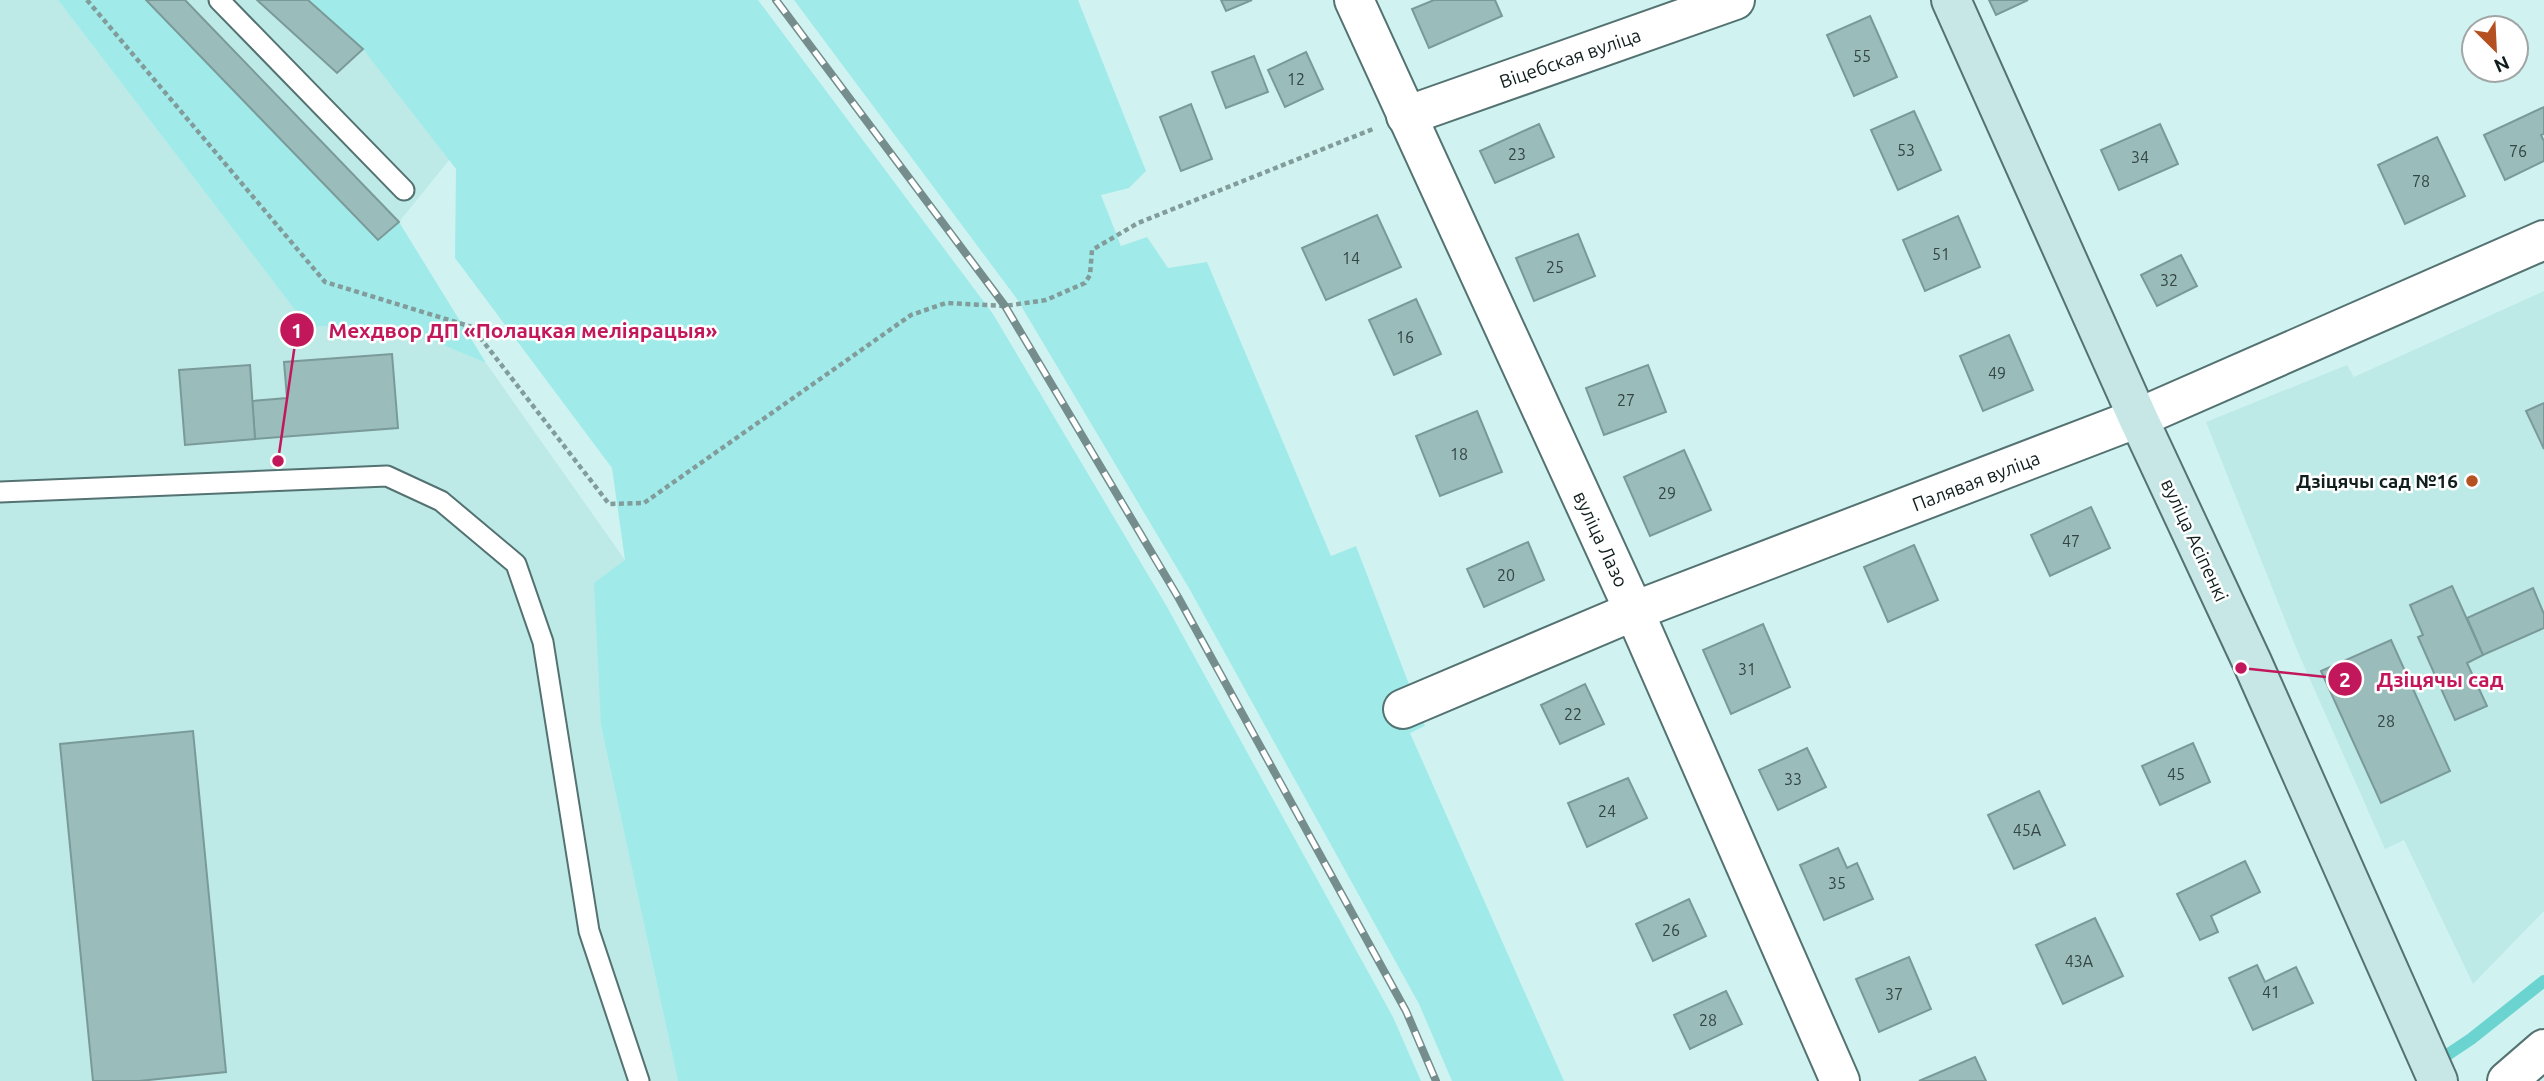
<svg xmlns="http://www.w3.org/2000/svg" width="2544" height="1081" font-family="Ubuntu,sans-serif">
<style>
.built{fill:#bde9e7}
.green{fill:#a0ebe9}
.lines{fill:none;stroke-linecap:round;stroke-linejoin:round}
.stream{stroke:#6bd4d1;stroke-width:12}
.building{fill:#9abcba;stroke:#7a9a99;stroke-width:2}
.lane-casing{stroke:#537271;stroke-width:23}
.street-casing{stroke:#537271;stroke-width:42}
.secondary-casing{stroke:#537271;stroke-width:42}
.path{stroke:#829c9b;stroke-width:4.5;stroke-dasharray:5 3.5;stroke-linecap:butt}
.lane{stroke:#fff;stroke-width:19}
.street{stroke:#fff;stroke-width:38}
.secondary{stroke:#c7e6e6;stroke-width:38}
.rail-casing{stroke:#758d8c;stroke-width:8}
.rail{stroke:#fff;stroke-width:5;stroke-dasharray:16;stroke-linecap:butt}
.poi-dot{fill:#b55020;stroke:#fff;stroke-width:2.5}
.labels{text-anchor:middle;stroke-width:5;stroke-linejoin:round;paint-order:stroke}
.number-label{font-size:16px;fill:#334645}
.street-label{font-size:19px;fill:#111e1e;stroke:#fff}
.poi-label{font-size:19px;font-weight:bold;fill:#111e1e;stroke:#fff;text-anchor:end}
.leader{fill:none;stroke:#c2185b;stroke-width:2.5}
.callout-dot{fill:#c2185b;stroke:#fff;stroke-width:2.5}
.mark-label{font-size:21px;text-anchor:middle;font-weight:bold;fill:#fff}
.callout-label{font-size:21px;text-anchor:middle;font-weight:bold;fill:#c2185b;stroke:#fff;stroke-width:5;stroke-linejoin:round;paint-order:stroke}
</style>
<rect width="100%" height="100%" fill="#d0f3f1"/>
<g class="built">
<polygon points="0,0 58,0 308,327 393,324 486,363 625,560 601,726 678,1081 0,1081"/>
<polygon points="146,0 308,0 363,49 455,153 399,222 378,240"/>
<polygon points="2544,291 2544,911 2473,984 2404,840 2385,849 2297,650 2206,422 2347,365 2354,377"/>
</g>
<g class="green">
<polygon points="58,0 146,0 377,239 399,222 486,363 393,324 308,327"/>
<polygon points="308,0 758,0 993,314 1166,605 1393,1017 1421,1081 678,1081 601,726 594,583 625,560 612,468 455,258 456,169 363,49"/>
<polygon points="794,0 1078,0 1146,171 1129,188 1101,195 1121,246 1147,237 1168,268 1207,262 1331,556 1356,546 1425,726 1410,733 1564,1081 1452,1081 1419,1004 1190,590 1017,299"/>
</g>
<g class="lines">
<polyline class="stream" points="2438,1061 2471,1039 2544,981"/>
</g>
<g class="building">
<polygon points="146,0 185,0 399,222 378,240"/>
<polygon points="257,0 308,0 363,49 337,73"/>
<polygon points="1221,0 1252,0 1226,11"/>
<polygon points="1434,0 1495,0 1502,16 1429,48 1412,9"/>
<polygon points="1989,0 2028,0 1996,15"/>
<polygon points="1870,16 1897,77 1854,96 1827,35"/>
<polygon points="1306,52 1323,89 1285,107 1268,70"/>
<polygon points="1254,56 1268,92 1226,108 1212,72"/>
<polygon points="1191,104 1212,159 1181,171 1160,117"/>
<polygon points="2544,107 2544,134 2541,135 2544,141 2544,161 2505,180 2484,135"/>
<polygon points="1914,111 1941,170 1898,190 1871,130"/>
<polygon points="1539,124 1554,157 1495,183 1480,151"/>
<polygon points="2160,124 2178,164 2119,190 2101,150"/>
<polygon points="2437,137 2465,196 2405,224 2378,165"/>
<polygon points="1377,215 1401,267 1326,300 1302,248"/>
<polygon points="1958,216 1980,267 1925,291 1903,240"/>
<polygon points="1578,234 1595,276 1534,301 1516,258"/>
<polygon points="2181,255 2197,286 2157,306 2141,275"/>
<polygon points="1416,299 1441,354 1394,375 1369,320"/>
<polygon points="2009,335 2033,390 1983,411 1960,356"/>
<polygon points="392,354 398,428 255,439 252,401 287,398 284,362"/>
<polygon points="250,365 255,439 185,445 179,370"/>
<polygon points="1648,365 1666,412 1604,435 1586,388"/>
<polygon points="2544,403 2544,449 2526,411"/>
<polygon points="1477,411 1502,472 1440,496 1416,436"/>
<polygon points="1684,450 1711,510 1650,536 1624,477"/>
<polygon points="2091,507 2110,548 2050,576 2031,535"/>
<polygon points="1528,542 1544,580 1484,607 1467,569"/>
<polygon points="1914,545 1938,600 1888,622 1864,567"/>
<polygon points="2452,586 2483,655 2467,663 2487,706 2455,720 2418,637 2423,635 2410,605"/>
<polygon points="2533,588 2544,614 2544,628 2483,655 2467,618"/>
<polygon points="1763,624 1790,687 1731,714 1703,650"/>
<polygon points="2391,640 2450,771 2381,803 2321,671"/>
<polygon points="1585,684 1604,724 1560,744 1541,705"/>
<polygon points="193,731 226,1072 139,1081 93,1081 60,744"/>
<polygon points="2193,743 2210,782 2160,805 2142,766"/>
<polygon points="1807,748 1826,787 1778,810 1759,770"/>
<polygon points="1628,778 1647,818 1587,847 1568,803"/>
<polygon points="2039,791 2065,845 2014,869 1988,815"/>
<polygon points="1838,848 1847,868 1857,863 1873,899 1824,920 1800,865"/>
<polygon points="2245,861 2260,892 2211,916 2218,932 2200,940 2177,894"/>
<polygon points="1689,899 1706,936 1653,961 1636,924"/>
<polygon points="2095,918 2123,976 2063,1004 2036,945"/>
<polygon points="1909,957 1931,1009 1879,1032 1856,979"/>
<polygon points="2257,965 2265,982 2296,967 2313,1003 2253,1030 2229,978"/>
<polygon points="1726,991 1742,1024 1690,1049 1674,1015"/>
<polygon points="1975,1057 1986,1081 1919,1081"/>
</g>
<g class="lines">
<g class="lane-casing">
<g id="lane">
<polyline points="219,0 404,190"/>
<polyline points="0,492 387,476 441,501 516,564 543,642 589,931 639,1081"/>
</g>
</g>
<g class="street-casing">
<g id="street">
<polyline points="1354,0 1634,611 1840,1081"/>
<polyline points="1406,116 1735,0"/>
<polyline points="1403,709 1634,611 2138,418 2544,240"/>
<polyline points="2507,1081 2544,1049"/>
</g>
</g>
<g class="secondary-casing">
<polyline id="secondary" points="1951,0 2138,418 2252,662 2438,1081"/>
</g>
<polyline class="path" points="87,0 325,282 472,327 609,504 644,503 911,315 946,303 1005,306 1046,300 1085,283 1090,275 1092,250 1138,223 1373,129"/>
<use href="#lane" class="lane"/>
<use href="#street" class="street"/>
<use href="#secondary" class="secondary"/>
<g class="rail-casing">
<polyline id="rail" points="776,0 1005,306 1178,597 1406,1011 1436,1081"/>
</g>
<use href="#rail" class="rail"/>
</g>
<circle class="poi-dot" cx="2472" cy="481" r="7"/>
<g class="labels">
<g class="number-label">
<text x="1862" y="62">55</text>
<text x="1296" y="85">12</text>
<text x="1906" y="156">53</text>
<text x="2518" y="157">76</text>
<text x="1517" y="160">23</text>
<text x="2140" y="163">34</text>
<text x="2421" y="187">78</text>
<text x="1941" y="260">51</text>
<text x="1351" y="264">14</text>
<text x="1555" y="273">25</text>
<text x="2169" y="286">32</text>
<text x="1405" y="343">16</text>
<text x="1997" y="379">49</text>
<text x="1626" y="406">27</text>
<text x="1459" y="460">18</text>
<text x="1667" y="499">29</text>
<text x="2071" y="547">47</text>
<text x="1506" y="581">20</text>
<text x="1747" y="675">31</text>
<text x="1573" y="720">22</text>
<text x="2386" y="727">28</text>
<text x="2176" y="780">45</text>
<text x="1793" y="785">33</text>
<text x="1607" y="817">24</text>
<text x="2027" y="836">45А</text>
<text x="1837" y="889">35</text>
<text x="1671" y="936">26</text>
<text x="2079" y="967">43А</text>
<text x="2271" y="998">41</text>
<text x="1894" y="1000">37</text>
<text x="1708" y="1026">28</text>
</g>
<g class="street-label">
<text transform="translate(1570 58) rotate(-19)" y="7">Віцебская вуліца</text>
<text transform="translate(1976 481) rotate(-21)" y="7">Палявая вуліца</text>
<text transform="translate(1601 539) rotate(65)" y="7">вуліца Лазо</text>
<text transform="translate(2195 540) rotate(65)" y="7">вуліца Асіпенкі</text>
</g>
<g class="poi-label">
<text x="2458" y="488">Дзіцячы сад №16</text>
</g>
</g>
<path class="leader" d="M278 461L297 330M2241 668L2345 679"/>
<g class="callout-dot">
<circle cx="278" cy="461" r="7"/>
<circle cx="2241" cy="668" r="7"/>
<circle cx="297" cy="330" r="18"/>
<circle cx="2345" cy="679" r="18"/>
</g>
<g class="mark-label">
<text x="297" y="338">1</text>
<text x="2345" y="687">2</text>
</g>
<g class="callout-label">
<text x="523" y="338">Мехдвор ДП «Полацкая меліярацыя»</text>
<text x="2440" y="687">Дзіцячы сад</text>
</g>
<g transform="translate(2495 49) rotate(156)"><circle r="33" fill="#ffffff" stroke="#a0a5a5" stroke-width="2"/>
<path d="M0-5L12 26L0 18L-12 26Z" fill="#b55020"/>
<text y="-10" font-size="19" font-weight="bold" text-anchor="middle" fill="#111e1e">N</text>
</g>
</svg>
